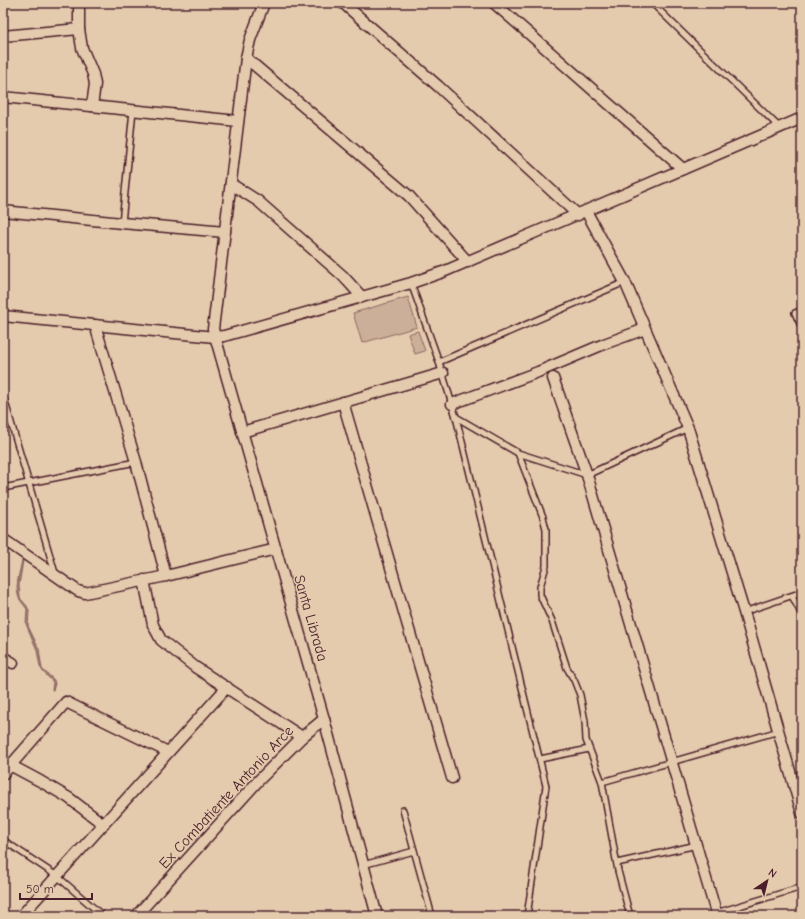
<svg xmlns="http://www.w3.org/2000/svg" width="805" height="919" font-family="'Comic Neue',sans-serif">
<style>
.pitch{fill:#ccaf98;stroke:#8b6762}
.water{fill:#a88679;stroke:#825d5a}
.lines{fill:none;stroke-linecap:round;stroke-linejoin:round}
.service-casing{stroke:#4a1f2b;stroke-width:8}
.minor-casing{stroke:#4a1f2b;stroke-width:13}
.service{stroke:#e5cbad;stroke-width:5}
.minor{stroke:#e5cbad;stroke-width:10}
.labels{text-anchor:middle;stroke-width:3;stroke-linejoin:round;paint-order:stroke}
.street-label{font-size:15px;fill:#4a1f2b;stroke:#e5cbad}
</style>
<rect width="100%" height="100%" fill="#e5cbad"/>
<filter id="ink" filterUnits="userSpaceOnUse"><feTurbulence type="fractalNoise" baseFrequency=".025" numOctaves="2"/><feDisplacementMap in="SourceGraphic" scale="8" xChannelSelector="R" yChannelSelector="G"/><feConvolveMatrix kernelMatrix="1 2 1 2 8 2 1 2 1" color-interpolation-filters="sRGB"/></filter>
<g filter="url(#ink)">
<g class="pitch">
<polygon points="408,297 417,327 362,343 353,313"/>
<polygon points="418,331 425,351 415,354 408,334"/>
</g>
<path class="water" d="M22 560 23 561 19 585 20 598 27 606 29 611 28 626 39 649 42 669 54 680 55 684 53 690H52L53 682 44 673 40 667 37 650 26 624 27 609C24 605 21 602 19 598 14 587 20 572 22 560Z"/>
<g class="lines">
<g class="service-casing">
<g id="service">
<polyline points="652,3 780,128"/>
<polyline points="122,223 133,110"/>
<polyline points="411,283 439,362 456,417 546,786 527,916"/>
<polyline points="802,310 795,313 802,328"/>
<polyline points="439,362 625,282"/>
<polyline points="3,395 55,573"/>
<polyline points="456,417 518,453 587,475 688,428"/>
<polyline points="518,453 543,517 546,529 546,566 540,587 540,595 552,621 567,668 574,680 580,695 585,721 586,740 602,782 618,871 630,916"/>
<polyline points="3,488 136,462"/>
<polyline points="792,596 802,615"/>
<polyline points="744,612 802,592"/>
<polyline points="540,759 589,749"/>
<polyline points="602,782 779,731"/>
<polyline points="403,810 432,916"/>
<polyline points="3,840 57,876 103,916"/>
<polyline points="617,863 697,845"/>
<polyline points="363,865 414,851"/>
<polyline points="716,913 802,887"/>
</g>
</g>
<g class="minor-casing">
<g id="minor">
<polyline points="79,3 79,29 82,48 93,74 95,84 92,106"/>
<polyline points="264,3 250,40 246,58 213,329 324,719 377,916"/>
<polyline points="343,3 438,86 578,215"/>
<polyline points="494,3 683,169"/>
<polyline points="3,36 79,29"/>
<polyline points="246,58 409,196 468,262"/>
<polyline points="3,97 238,121"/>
<polyline points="231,184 258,201 343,276 362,297"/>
<polyline points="3,211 122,223 225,232"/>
<polyline points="586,211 625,282 688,428 744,612 802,813"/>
<polyline points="3,316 215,337 224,336 411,283 443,272 802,118"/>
<polyline points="95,325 136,462 166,576"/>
<polyline points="553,378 587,475 717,916"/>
<polyline points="343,402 452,778"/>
<polyline points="452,404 538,372 604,344 645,329"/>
<polyline points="242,432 443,373"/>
<polyline points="3,539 78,591 85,593 166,576 276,549"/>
<polyline points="144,580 153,625 161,640 195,667 302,737"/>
<polyline points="3,657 13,663"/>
<polyline points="10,765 40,781 69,798 103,824"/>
<polyline points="3,774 66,702 168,752"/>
<polyline points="21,916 227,687"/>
<polyline points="136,916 259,780 302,737 324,719"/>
</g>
</g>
<use href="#service" class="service"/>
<use href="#minor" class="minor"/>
</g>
</g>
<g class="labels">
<g class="street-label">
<text transform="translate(311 618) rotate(74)" y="5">Santa Librada</text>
<text transform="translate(226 797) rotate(-47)" y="5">Ex Combatiente Antonio Arce</text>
</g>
</g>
<rect width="805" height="919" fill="none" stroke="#e5cbad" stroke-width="16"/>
<rect x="8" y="8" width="789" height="903" fill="none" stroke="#4a1f2b" stroke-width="1.5" filter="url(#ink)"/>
<g transform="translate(767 881) rotate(35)" stroke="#e5cbad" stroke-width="3" paint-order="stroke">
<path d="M0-3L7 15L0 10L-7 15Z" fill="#4a1f2b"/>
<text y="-6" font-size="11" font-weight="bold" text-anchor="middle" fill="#4a1f2b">N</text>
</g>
<path d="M20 893v6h72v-6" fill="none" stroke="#4a1f2b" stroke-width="2"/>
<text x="26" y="893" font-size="12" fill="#4a1f2b" stroke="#e5cbad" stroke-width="3" paint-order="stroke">50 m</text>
</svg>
